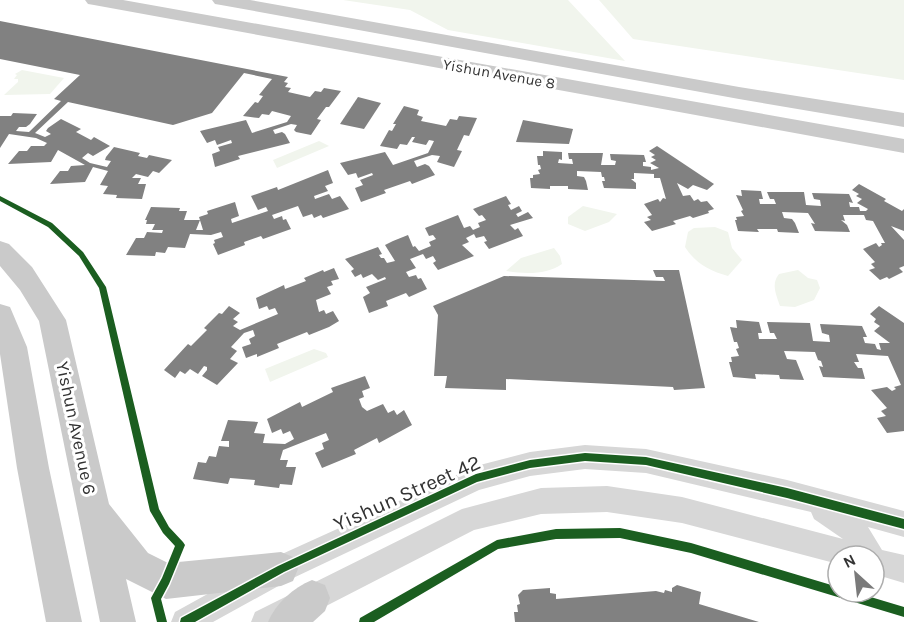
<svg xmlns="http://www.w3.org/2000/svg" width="904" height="622" font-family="Karla,sans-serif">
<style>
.green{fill:#f1f5ed}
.building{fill:#818181}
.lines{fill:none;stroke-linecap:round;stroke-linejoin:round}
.minor{fill:#d7d7d7;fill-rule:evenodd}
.major{fill:#cacaca;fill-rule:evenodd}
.cycleway-casing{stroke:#fff;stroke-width:3}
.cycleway{fill:#1b5e20;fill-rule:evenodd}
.labels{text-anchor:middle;stroke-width:6;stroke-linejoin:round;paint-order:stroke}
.far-street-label{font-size:15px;fill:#333;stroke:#fff}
.street-label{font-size:18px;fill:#333;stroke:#fff}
.near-street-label{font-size:21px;fill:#333;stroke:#fff}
</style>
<rect width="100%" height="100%" fill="#fff"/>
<g class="green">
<polygon points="343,0 568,0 625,61 448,30 410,10"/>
<polygon points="599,0 904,0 904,80 633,39"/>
<polygon points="22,70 64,78 50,94 4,95 18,82 18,79 14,79 17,75 15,74"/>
<polygon points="319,141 329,146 277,168 273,160"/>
<polygon points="583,206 617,214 609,222 585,231 568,224 568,217"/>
<path d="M715 227 728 232 732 248 742 260 728 276C710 271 695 263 685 247L688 232 694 228Z"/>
<path d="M554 248 560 256 562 264C547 275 524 274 506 271L521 258Z"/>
<path d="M798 270 808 278 817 280 820 288 814 300 795 307 780 306C776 294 771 284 779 274Z"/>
<polygon points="314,349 326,353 328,357 270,382 265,369"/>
</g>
<g class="building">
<polygon points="0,21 288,77 284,82 288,83 285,87 291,88 288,92 310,97 315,91 321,92 324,88 341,91 329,107 326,107 317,119 321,120 311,135 296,132 294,130 297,125 291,124 273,130 275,134 282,132 285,134 290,143 238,156 240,159 215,167 212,154 220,151 218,147 232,143 231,140 217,145 215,140 207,143 200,131 246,120 252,133 287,122 291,116 272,111 269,115 262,114 259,118 243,116 255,102 258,103 263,96 259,95 272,79 244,73 212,113 173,125 68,102 35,133 45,137 51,134 46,131 48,128 61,119 81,129 76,132 91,140 94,137 110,146 93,156 88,153 82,158 90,163 107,167 111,161 105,160 106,157 114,147 140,153 138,156 147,158 149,155 172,160 159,173 153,171 148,177 136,174 132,178 141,178 138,184 146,184 142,199 116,198 117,195 103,194 108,186 100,185 108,171 93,167 85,182 50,184 60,171 68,171 71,166 85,165 58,150 51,162 8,164 19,151 27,151 31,146 44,146 47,143 36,138 9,134 0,148 0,116 11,116 13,113 37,114 30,124 26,127 19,127 16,131 29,132 61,101 54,99 80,75 0,59"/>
<polygon points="358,97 381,103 364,129 340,124"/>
<polygon points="404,106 419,110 417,115 423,117 421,121 446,126 450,119 457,120 459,116 477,118 469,136 464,135 457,150 462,151 454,167 437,162 440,156 432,155 414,161 417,167 425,164 429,166 435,175 412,184 410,181 384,190 386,193 361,202 355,188 363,185 360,180 373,175 372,173 358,178 356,173 348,175 340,163 385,152 393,165 428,153 434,141 429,140 426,145 412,142 415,137 412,137 407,145 400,144 397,149 380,146 389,130 392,131 396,124 393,124"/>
<polygon points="523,120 573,129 569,144 516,142"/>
<polygon points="657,146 714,184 707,190 693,185 688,189 677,183 683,196 690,195 694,201 698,199 701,202 707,201 714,209 708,211 709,213 693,218 690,216 673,221 676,224 652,231 644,222 651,220 647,217 652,215 644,204 658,199 660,202 663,198 666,199 660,178 654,178 654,174 634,173 634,179 631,179 636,183 636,189 604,188 602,181 605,181 604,177 602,177 601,172 577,171 577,176 584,177 586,181 588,190 568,189 568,186 550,186 550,189 531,188 530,178 533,178 533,175 540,174 538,170 541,169 540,165 538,165 537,156 543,156 543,151 562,152 562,160 559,159 558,163 573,164 572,159 569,159 568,153 603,153 601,165 615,165 616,161 611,160 610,154 644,155 646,162 643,162 643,166 651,167 651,170 659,168 650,163 656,160 651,157 655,155 649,151"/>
<polygon points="328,170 333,183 325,186 328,191 314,196 315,199 329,194 332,199 340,196 349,209 323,218 321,215 314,218 312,214 303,217 298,206 272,215 274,219 282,216 283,220 286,219 291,229 263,239 261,236 244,242 245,245 218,255 213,244 215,243 214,240 223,237 221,232 211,235 190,234 185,248 168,247 165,253 156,252 155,256 126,255 136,238 144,238 147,232 162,233 163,230 152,230 155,224 146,224 147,220 145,220 151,207 180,208 179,211 187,211 184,220 200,220 196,230 203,230 199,217 208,214 207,211 235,202 239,216 231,219 232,223 268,211 266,207 258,210 251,196 277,187 278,190"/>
<polygon points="859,184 886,199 884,201 902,211 904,209 904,231 891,226 904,240 904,266 899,268 903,272 889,279 887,277 880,280 869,270 875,268 871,264 875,262 863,249 876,243 879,247 882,245 881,243 885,243 873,221 866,220 864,215 843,215 845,221 841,220 847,225 850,232 815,231 811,223 815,224 808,213 782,212 784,218 792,219 795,223 799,233 778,232 777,229 757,229 759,232 738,231 735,220 737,220 736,217 744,216 741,211 743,210 736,195 742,196 741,190 761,191 763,199 759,199 760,204 776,204 774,199 770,199 767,192 804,192 806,205 821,206 820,200 814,199 812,193 849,194 853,203 849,202 850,207 859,207 860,211 866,211 868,209 857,203 862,199 856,196 859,194 852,190"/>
<polygon points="506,196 511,204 508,205 511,210 519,206 522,211 516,214 518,217 528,212 533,218 510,225 515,230 518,228 523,236 489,249 484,242 487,241 484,236 476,238 474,234 466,238 469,242 462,245 474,256 438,270 433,263 436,261 433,256 426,259 423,254 410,259 416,268 406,272 409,277 416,275 418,279 421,278 427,289 409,297 406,293 386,301 388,306 369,313 363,297 370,293 366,287 386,279 385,277 378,280 372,274 363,278 361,274 355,277 351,271 354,269 345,259 378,247 382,254 379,255 381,258 384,258 387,263 395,261 385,245 393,241 408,235 413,247 415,246 419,251 431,246 429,242 436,239 433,235 429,236 425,228 458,215 464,228 470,226 473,230 480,227 478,223 486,220 482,215 479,216 473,209"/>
<polygon points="334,268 339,279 331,281 333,285 327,287 331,294 316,300 319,312 324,310 326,314 333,311 339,321 329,327 309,335 307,332 277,344 279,348 257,357 257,354 246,358 242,347 251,344 249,339 255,336 253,330 244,333 231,347 237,351 230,359 238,363 217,385 202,376 207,370 207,367 204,366 198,374 190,369 185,374 180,371 175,378 164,370 188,344 191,346 207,330 204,328 219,313 222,314 229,306 240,313 233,319 238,322 233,326 240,330 278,314 275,308 269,310 267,306 259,309 256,298 284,285 285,289 306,281 304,278 323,270 324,272"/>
<polygon points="653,270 679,270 705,388 674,390 673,387 506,379 506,390 445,388 447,376 434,376 438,315 433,306 504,276 665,281 663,277 656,277"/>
<polygon points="879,306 904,323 904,431 887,433 877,418 886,416 881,411 887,408 871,390 887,387 892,391 896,389 894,387 901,385 888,356 856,354 859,362 854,362 858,368 862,368 865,379 823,377 819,366 823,367 821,361 818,360 815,352 784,351 787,359 796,360 804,380 780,379 779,375 755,374 756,379 733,377 729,362 732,362 731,357 739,356 736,349 739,348 737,342 734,342 730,327 737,328 736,320 759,322 762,333 758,333 759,339 777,339 774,333 770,333 767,322 810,323 813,341 830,342 829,335 822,333 820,324 862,326 867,337 863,337 865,343 875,344 877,349 881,350 879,343 890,343 874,331 880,326 874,322 876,319 870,314"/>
<polygon points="365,376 370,388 362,391 364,397 359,399 362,407 367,411 383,404 388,413 394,410 397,415 404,410 412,425 379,443 377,438 354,450 356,454 322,468 315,453 324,449 322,443 329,440 326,433 283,450 280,460 288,460 286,467 296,467 292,485 280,484 279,488 254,485 255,480 230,478 228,484 193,479 198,462 206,463 209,456 216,457 219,446 229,447 229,441 221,441 228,420 258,422 254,433 265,434 263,443 285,444 294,439 290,431 283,434 281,429 272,433 267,419 300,402 302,407 333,392 331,388"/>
<polygon points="677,585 701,592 699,604 759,622 515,622 514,612 518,612 517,605 520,604 518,595 523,590 550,588 550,593 556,594 556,599 656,591 664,593 665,590 672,592 672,588"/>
</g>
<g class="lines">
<polygon class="minor" points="585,445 646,449 787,480 904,511 904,537 868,527 882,550 904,555 904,583 874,574 874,556 838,556 838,564 682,523 607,512 541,514 474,530 295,622 251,622 255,612 462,509 541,488 607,486 682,497 843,539 814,519 811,512 646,473 585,469 530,476 479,490 291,579 213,622 171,622 175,612 271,559 476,466 530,452"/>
<g class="major">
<polygon points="85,0 123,0 904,139 904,153 94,5 88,4"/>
<polygon points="212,0 250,0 739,87 904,113 904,127 739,99 221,5 215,4"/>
<polygon points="0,241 9,244 32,267 66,320 109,504 148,553 168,563 281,552 293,557 298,569 293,581 281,586 166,599 126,579 136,622 100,622 39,321 20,290 0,266"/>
<polygon points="0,304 10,307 27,347 49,468 82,622 46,622 17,468 0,354"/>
<path d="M312 580 325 585 330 598 325 611 313 622H268C276 603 293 588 312 580Z"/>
</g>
<g class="cycleway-casing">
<g id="cycleway">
<polygon points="0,196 52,223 83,252 106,287 159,509 169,527 183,542 185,545 169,584 161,599 167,622 157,622 151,598 162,578 175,546 163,533 150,511 99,288 79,256 48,227 0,201"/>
<polygon points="585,453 646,457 787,488 904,519 904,529 787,498 646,465 585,461 530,468 477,482 284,572 195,622 180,622 181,618 278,566 476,474 530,460"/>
<polygon points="620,528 691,543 838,587 838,592 854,592 904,607 904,617 691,553 620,538 556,539 498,549 374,622 359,622 360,618 497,540 556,529"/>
</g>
</g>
<use href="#cycleway" class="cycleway"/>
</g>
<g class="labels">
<g class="far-street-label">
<text transform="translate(499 74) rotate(10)" y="5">Yishun Avenue 8</text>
</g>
<g class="street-label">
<text transform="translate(76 428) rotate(78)" y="6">Yishun Avenue 6</text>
</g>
<g class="near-street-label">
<text transform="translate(407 493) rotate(-24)" y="7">Yishun Street 42</text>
</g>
</g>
<g transform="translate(856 574) rotate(333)"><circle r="28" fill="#ffffff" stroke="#adadad" stroke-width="1.5"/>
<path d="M0-4.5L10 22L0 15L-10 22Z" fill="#7a7a7a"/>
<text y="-9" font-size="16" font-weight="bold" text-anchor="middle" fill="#333333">N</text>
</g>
</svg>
